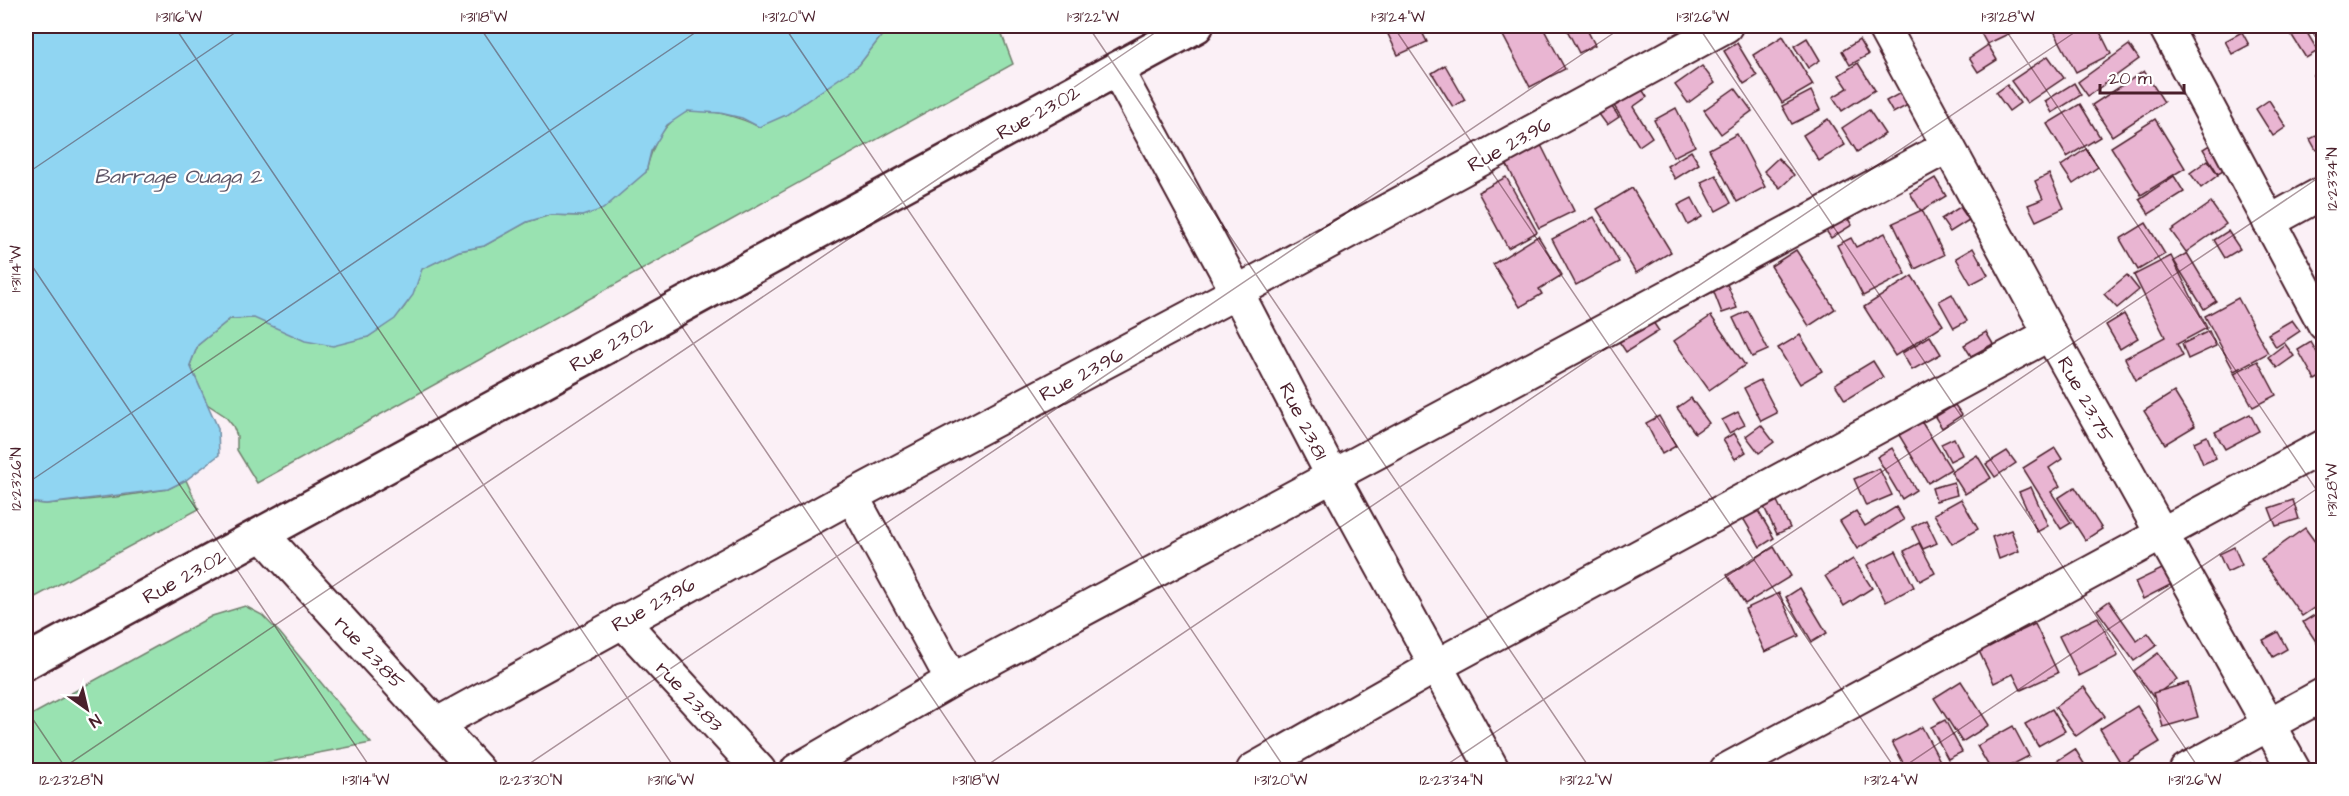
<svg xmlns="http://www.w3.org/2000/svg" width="2349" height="796" font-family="'Architects Daughter',sans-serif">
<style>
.green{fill:#99e2b1;stroke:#72806e;stroke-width:1.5}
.water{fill:#90d5f2;stroke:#748ca2;stroke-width:1.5}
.building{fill:#e9b5d2;stroke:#4a1f2b;stroke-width:1.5}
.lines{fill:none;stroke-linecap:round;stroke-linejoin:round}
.street-casing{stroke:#4a1f2b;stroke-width:36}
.secondary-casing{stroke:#4a1f2b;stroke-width:38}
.street{stroke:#fff;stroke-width:32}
.secondary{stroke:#fff;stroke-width:33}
.ticks{fill:none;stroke:#4a1f2b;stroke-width:1.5;stroke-opacity:0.45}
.labels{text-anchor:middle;stroke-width:4.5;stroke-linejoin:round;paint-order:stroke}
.street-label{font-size:20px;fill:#4a1f2b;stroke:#fff}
.water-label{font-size:21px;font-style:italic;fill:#5f5667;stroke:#fff}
.neatline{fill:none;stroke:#4a1f2b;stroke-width:2}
.ticks-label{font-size:15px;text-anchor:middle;fill:#4a1f2b}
</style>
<rect width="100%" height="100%" fill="#fbf0f6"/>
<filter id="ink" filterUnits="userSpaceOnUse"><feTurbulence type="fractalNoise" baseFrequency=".0167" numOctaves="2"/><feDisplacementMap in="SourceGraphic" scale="12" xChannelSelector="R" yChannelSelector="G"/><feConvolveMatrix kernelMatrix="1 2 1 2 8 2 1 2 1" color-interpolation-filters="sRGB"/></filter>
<g filter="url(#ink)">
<g class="green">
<path d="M889 26H1011L1001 32 1013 64 257 483 237 450V436L233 426 225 416 207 404 190 365 198 345 230 319 254 318 368 337C401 315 409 308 421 269L459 251 484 246 527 222 550 215 582 216 646 172C651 148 662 123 686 112 702 105 744 119 759 127L859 65Z"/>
<polygon points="186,480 199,509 26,602 26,502 46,504 116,497 168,489"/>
<polygon points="245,606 262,615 280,633 371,743 229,770 26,770 26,718 212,616"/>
</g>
<polygon class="water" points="26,26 889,26 859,65 786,115 759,127 742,118 720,113 688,111 667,125 651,151 646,172 603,209 582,216 550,215 527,222 484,246 459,251 422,269 413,295 395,319 368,337 333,346 305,341 254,318 230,319 198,345 190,365 218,428 219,455 186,480 168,489 46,504 26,502"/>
<g class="building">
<polygon points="1384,26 1419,26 1427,42 1398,55"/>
<polygon points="1436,26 1450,26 1440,32"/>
<polygon points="1498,26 1542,26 1565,69 1530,87"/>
<polygon points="1565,26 1585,26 1595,45 1579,53"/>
<polygon points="1977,26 2025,26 1987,44"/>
<polygon points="2059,26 2097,26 2111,54 2076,72 2053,29"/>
<polygon points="2286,26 2303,26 2318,51 2306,58"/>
<polygon points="2311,26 2324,26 2324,48"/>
<polygon points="2242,32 2249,45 2232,54 2225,41"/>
<polygon points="1783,36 1813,85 1782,103 1753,55"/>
<polygon points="1807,38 1820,60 1808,68 1794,46"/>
<polygon points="1859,40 1868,55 1850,65 1842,51"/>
<polygon points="1737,43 1757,76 1744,84 1724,51"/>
<polygon points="1988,45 1997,60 1978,72 1969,58"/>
<polygon points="2129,45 2139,59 2088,96 2078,82"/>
<polygon points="2048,56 2064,78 2027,103 2011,81"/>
<polygon points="1858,63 1875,90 1842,111 1833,97 1848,88 1839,75"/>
<polygon points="1445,65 1465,100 1453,107 1432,73"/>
<polygon points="1702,66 1715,83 1688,103 1675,85"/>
<polygon points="2324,68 2324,92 2313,75"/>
<polygon points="2144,71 2164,102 2112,136 2092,105"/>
<polygon points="1638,83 1647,97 1633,107 1652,137 1639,146 1611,101"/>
<polygon points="2074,83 2081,95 2052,113 2045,101"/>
<polygon points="2007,85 2020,103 2009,111 1996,93"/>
<polygon points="1735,88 1752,111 1721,134 1704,110"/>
<polygon points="1811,91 1820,110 1792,124 1782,106"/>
<polygon points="1904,91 1910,104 1893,113 1886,101"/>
<polygon points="1605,97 1619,117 1607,125 1593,106"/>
<polygon points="2269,100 2286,127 2273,136 2256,109"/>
<polygon points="2080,104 2100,137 2067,157 2047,124"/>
<polygon points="1676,108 1695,146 1673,157 1654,120"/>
<polygon points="1869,110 1885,134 1857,152 1842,128"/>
<polygon points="1828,119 1845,145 1819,161 1803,135"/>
<polygon points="2155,119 2185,168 2141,195 2111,147"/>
<polygon points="2324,132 2324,146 2316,150 2310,139"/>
<polygon points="1737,134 1765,187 1737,202 1709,149"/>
<polygon points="1539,141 1574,211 1539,228 1504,159"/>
<polygon points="2216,141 2232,166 2218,174 2203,149"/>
<polygon points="2086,149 2098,167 2073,184 2061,166"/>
<polygon points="1691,151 1699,164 1675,179 1667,166"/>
<polygon points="1778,158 1794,175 1780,188 1764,171"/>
<polygon points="2208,160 2218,175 2201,188 2190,173"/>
<polygon points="2049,174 2064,208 2036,221 2028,205 2043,199 2035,181"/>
<polygon points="1716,175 1731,203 1716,211 1701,182"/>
<polygon points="2174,176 2184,192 2149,214 2139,199"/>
<polygon points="1506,177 1537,232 1508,248 1478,192"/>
<polygon points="1935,178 1946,196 1921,211 1910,193"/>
<polygon points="1632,188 1671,252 1636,273 1597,209"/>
<polygon points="1692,198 1702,217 1688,225 1678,205"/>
<polygon points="2211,203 2226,224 2186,252 2171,231"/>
<polygon points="1960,207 1969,220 1950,232 1941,219"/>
<polygon points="1922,210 1944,255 1915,269 1893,223"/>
<polygon points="1846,216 1852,225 1831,238 1825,229"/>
<polygon points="1594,217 1619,262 1576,285 1552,239"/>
<polygon points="2146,223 2165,254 2138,270 2120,239"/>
<polygon points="2228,231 2240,249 2225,258 2214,240"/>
<polygon points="1885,233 1906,274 1863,296 1837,245 1851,238 1856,247"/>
<polygon points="1538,236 1562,275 1539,289 1542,294 1520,307 1493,264"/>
<polygon points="1973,248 1988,275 1971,284 1956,258"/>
<polygon points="1796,250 1835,309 1809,326 1771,266"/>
<polygon points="2187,253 2216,301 2204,309 2174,261"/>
<polygon points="2171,256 2207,328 2177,344 2183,356 2136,380 2125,358 2165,337 2134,275"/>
<polygon points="2127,275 2139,290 2117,308 2104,294"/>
<polygon points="1912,276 1943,325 1895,356 1864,307"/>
<polygon points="1727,284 1737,308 1722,313 1713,290"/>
<polygon points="1952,294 1967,321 1954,328 1939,301"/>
<polygon points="2238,298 2268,353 2234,371 2205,316"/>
<polygon points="1748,311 1768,350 1752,357 1733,318"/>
<polygon points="2124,314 2138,338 2120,349 2106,325"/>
<polygon points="1649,316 1659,331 1626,352 1616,337"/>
<polygon points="1711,316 1745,365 1709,390 1674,341"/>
<polygon points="2292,320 2300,331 2276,347 2268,334"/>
<polygon points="2209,331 2216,346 2188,359 2182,344"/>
<polygon points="1986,332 1993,344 1971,356 1964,345"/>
<polygon points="1800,335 1822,371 1800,384 1778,348"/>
<polygon points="1930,336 1941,354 1912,370 1902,353"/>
<polygon points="2311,342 2324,365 2324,375 2315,380 2298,350"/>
<polygon points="2285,344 2294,356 2277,368 2268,357"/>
<polygon points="1873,361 1883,377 1845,400 1835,384"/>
<polygon points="2258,361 2276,395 2253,407 2234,373"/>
<polygon points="1760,380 1777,413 1761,421 1744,388"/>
<polygon points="2174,392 2195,426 2165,444 2144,411"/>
<polygon points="1691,398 1709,423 1695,433 1677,408"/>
<polygon points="1955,405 1962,415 1942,428 1935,417"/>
<polygon points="1738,412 1745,425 1729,433 1722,420"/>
<polygon points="2250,414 2259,431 2225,449 2215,432"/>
<polygon points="1659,416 1676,446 1662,454 1646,423"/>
<polygon points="1921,421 1951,469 1928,483 1899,435"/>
<polygon points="1761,425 1774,442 1759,453 1746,436"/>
<polygon points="1734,433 1746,452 1735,459 1723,440"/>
<polygon points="2207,436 2216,458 2203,464 2194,442"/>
<polygon points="1954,438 1962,455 1950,461 1941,444"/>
<polygon points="1892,448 1916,490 1902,499 1877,457"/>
<polygon points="2055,448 2062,459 2049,468 2060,486 2051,492 2071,523 2061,529 2023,468"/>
<polygon points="2007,451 2016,463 1995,477 1986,464"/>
<polygon points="1977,455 1991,478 1965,494 1951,472"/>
<polygon points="1879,468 1892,495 1866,506 1854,479"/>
<polygon points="1954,482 1957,495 1936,501 1932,488"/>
<polygon points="2031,487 2048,526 2037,532 2019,492"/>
<polygon points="2075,487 2102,529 2085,540 2058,498"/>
<polygon points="1961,499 1978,529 1952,544 1934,514"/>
<polygon points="2293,500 2299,519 2276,526 2269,508"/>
<polygon points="1777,501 1790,528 1777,534 1764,507"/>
<polygon points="1896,507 1904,520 1857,549 1840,521 1856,511 1865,526"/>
<polygon points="1757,509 1774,538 1760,547 1743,518"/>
<polygon points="1926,520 1937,543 1923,549 1912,527"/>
<polygon points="2305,528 2324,554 2324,601 2302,616 2261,559"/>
<polygon points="2011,530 2019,551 1999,559 1992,537"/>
<polygon points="1919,543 1935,573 1920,581 1904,551"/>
<polygon points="1774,547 1791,576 1745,604 1727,575"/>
<polygon points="2234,547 2242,565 2227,572 2219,554"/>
<polygon points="1896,551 1914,587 1886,602 1867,565"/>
<polygon points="1853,559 1872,588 1844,606 1825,576"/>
<polygon points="2164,568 2172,584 2143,599 2135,582"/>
<polygon points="1800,588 1827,633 1812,642 1786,597"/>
<polygon points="1779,593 1799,636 1765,652 1745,609"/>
<polygon points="2109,601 2137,641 2148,633 2157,645 2134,661 2097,610"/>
<polygon points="2324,609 2324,648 2321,649 2303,622"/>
<polygon points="2098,617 2118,656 2079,676 2059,636"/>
<polygon points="2035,624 2058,673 2021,690 2013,674 1994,683 1979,651"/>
<polygon points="2278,632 2287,649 2273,657 2263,640"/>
<polygon points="2158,653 2177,679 2153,697 2134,671"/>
<polygon points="1961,681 1989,725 1962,742 1934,698"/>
<polygon points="2188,683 2198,717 2163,727 2153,693"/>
<polygon points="2084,687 2105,716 2076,736 2055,707"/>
<polygon points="2137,706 2160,742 2122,765 2100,729"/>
<polygon points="2052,709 2065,731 2038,746 2025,724"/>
<polygon points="1945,720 1962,752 1948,759 1931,727"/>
<polygon points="2013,726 2029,756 2002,770 1991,770 1977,746"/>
<polygon points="1922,727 1940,761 1921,770 1907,770 1892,742"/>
<polygon points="2075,749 2088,770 2047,770 2046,768"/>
<polygon points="2250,763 2255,770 2238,770"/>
</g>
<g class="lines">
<g class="street-casing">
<g id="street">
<polyline points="1883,26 2050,334 2294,770"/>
<polyline points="2165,26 2324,324"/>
<polyline points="1117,70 1237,292 1333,477 1493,770"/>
<polyline points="2269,222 2324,192"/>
<polyline points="852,496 952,680"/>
<polyline points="262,534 478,770"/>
<polyline points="622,621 759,770"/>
<polyline points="437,724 852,496 1237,292 1726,26"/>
<polyline points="797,770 952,680 1947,147"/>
<polyline points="1253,770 1436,666 2050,334"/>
<polyline points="1726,770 2324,446"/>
<polyline points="2186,770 2324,694"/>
</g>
</g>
<g class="secondary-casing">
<polyline id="secondary" points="26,662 1196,26"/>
</g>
<use href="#street" class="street"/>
<use href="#secondary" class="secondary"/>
</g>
</g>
<path class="ticks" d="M174 26 676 770M479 26 981 770M784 26 1286 770M1088 26 1591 770M1393 26 1896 770M1698 26 2200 770M2003 26 2324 501M2308 26 2324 49M26 174 245 26M26 257 372 770M26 484 705 26M26 709 67 770M60 770 1165 26M520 770 1624 26M980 770 2084 26M1439 770 2324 174M1899 770 2324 484"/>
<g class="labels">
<g class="street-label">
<text transform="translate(1038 112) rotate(-29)" y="7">Rue 23.02</text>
<text transform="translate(1509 144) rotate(-29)" y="7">Rue 23.96</text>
<text transform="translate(611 344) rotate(-29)" y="7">Rue 23.02</text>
<text transform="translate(1081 374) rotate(-28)" y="7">Rue 23.96</text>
<text transform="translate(2086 399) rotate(61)" y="7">Rue 23.75</text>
<text transform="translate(1304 421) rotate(63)" y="7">Rue 23.81</text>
<text transform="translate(184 576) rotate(-29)" y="7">Rue 23.02</text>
<text transform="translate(653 604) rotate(-29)" y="7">Rue 23.96</text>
<text transform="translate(370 652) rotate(47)" y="7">rue 23.85</text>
<text transform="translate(690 696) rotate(47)" y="7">rue 23.83</text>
</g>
<g class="water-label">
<text x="178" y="183">Barrage Ouaga 2</text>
</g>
</g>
<rect width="2349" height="796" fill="none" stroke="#fff" stroke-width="66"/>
<g transform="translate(87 709) rotate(146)" stroke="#ffffff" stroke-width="4.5" paint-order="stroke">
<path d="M0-4.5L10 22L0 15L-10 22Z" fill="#4a1f2b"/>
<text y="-9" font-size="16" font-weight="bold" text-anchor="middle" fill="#4a1f2b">N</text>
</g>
<path d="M2100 84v9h84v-9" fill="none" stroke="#4a1f2b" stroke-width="3"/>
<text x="2109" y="84" font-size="18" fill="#4a1f2b" stroke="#ffffff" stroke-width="4.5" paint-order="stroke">20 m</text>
<rect x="33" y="33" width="2283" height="730" class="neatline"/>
<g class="ticks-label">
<text x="179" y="22">1°31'16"W</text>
<text x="484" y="22">1°31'18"W</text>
<text x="789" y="22">1°31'20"W</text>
<text x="1093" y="22">1°31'22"W</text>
<text x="1398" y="22">1°31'24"W</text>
<text x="1703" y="22">1°31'26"W</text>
<text x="2008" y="22">1°31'28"W</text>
<text transform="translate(2332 179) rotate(-90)" y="5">12°23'34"N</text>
<text transform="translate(16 269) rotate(-90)" y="5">1°31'14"W</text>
<text transform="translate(16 479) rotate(-90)" y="5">12°23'26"N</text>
<text transform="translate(2332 490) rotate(-90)" y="5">1°31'28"W</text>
<text x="71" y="785">12°23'28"N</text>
<text x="366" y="785">1°31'14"W</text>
<text x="531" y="785">12°23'30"N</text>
<text x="671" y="785">1°31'16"W</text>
<text x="976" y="785">1°31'18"W</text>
<text x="1281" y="785">1°31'20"W</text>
<text x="1451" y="785">12°23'34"N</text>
<text x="1586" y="785">1°31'22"W</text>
<text x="1891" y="785">1°31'24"W</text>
<text x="2195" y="785">1°31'26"W</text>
</g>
</svg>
